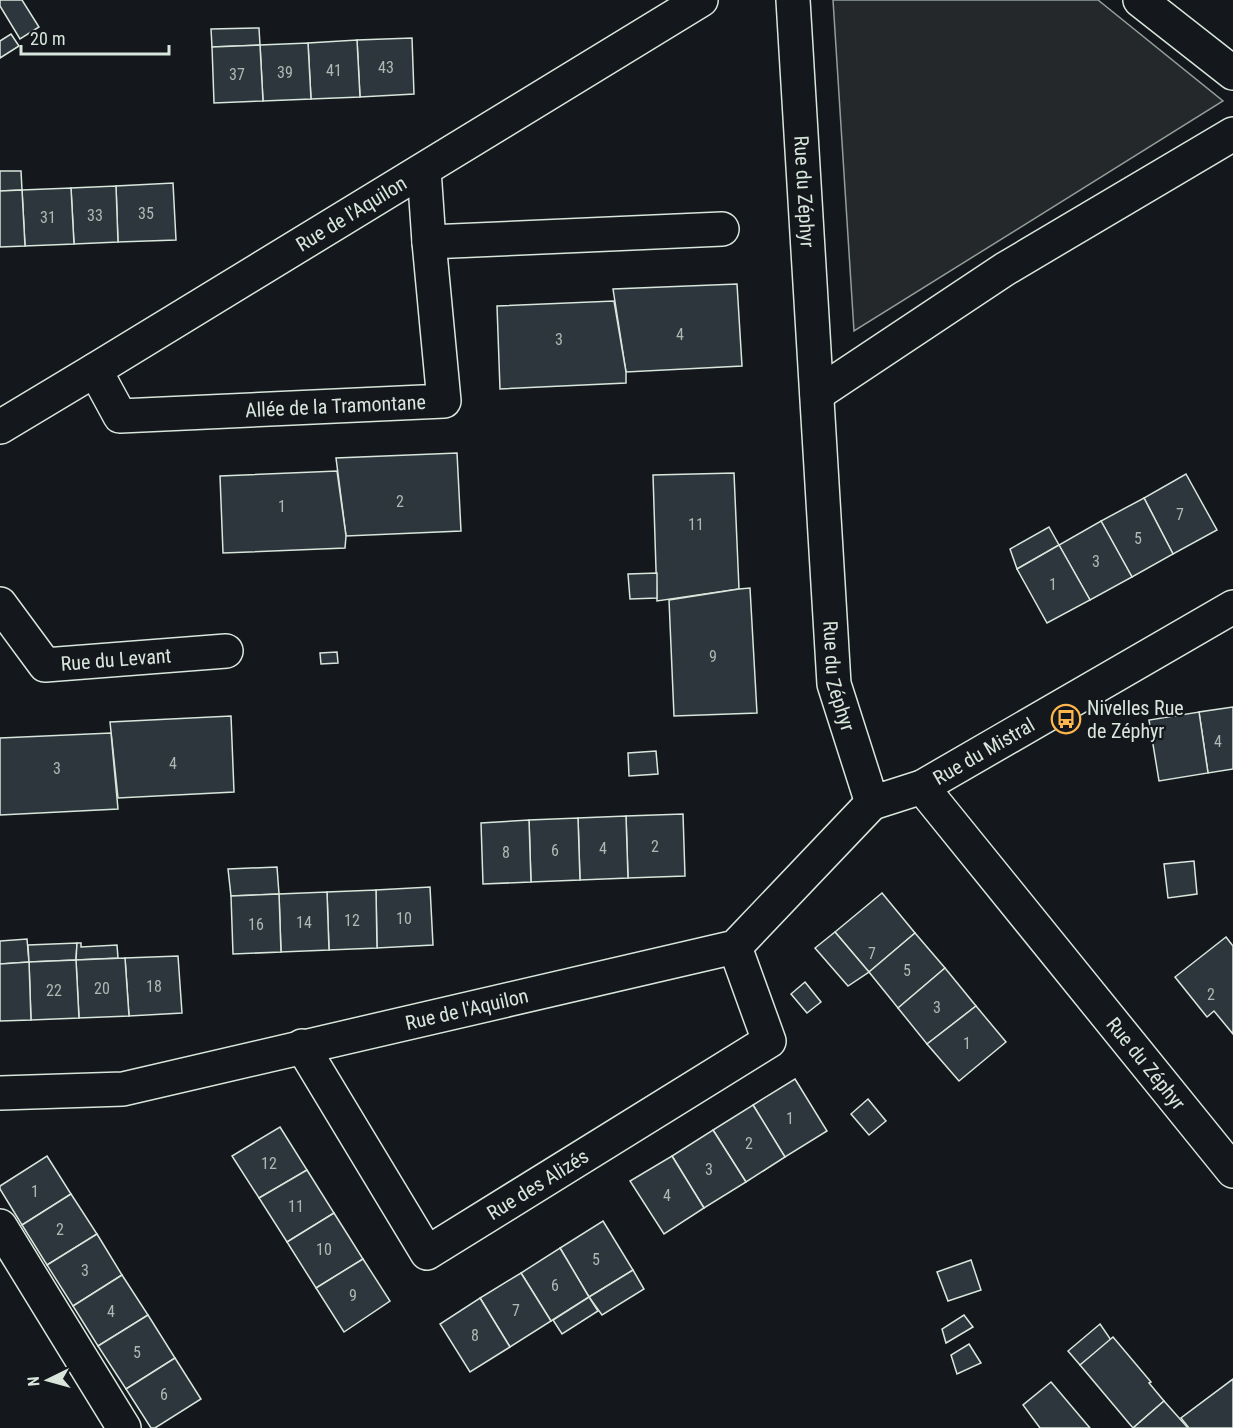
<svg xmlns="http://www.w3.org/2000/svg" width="1233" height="1428" font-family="'Roboto Condensed',sans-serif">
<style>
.parking{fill:#24282b;stroke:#939e99;stroke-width:1.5}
.building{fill:#2c363c;stroke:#d8e6dc;stroke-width:1.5}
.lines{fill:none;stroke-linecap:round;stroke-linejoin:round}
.minor-casing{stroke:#d8e6dc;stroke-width:36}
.minor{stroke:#14181c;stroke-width:33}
.labels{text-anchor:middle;stroke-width:4.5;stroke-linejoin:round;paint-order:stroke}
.number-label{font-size:16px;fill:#adbab4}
.street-label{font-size:20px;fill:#d8e6dc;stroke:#14181c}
.poi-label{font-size:20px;fill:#d8e6dc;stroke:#14181c;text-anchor:start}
</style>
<rect width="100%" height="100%" fill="#14181c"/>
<polygon class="parking" points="833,0 1098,0 1223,101 854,331"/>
<g class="building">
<polygon points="0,0 22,0 39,27 20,39 0,6"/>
<polygon points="259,28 260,45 212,47 211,29"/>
<polygon points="11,34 19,46 0,58 0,41"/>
<polygon points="412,38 414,94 360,97 357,40"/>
<polygon points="357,40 360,97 311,99 308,43"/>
<polygon points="308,43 311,99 263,101 260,45"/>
<polygon points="260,45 263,101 214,103 212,47"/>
<polygon points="0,171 21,171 22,190 0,191"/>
<polygon points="173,183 176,240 118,242 116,186"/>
<polygon points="116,186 118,242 74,244 71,188"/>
<polygon points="71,188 74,244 25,246 22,190"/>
<polygon points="22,190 25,246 0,247 0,191"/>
<polygon points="737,284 742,366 626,372 613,289"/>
<polygon points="614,301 626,372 626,383 500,389 497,306"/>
<polygon points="457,453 461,531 346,536 336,458"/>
<polygon points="337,471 346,536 345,548 223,553 220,476"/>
<polygon points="734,473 739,589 657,601 653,475"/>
<polygon points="1186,474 1217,530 1173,554 1144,498"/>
<polygon points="1144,498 1173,554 1132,577 1101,521"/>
<polygon points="1101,521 1132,577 1090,600 1059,545"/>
<polygon points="1049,527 1059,545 1017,569 1010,549"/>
<polygon points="1059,545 1090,600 1047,623 1017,569"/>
<polygon points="657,573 657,598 630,599 628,574"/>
<polygon points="750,588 757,713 674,716 669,600 739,589"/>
<polygon points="337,652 338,663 321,664 320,653"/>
<polygon points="1233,707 1233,769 1208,773 1199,712"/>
<polygon points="1199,712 1208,773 1159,781 1149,720"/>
<polygon points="231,716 234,792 118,798 110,722"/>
<polygon points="111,733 118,809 0,815 0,738"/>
<polygon points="656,751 658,774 629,776 628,753"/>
<polygon points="683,814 685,876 628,878 626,816"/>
<polygon points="626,816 628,878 580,880 578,818"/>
<polygon points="578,818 580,880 531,882 529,820"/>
<polygon points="529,820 531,882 483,884 481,823"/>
<polygon points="1194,861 1197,894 1168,898 1164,864"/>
<polygon points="277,867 279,894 231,896 228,869"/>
<polygon points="430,887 433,945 377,948 376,890"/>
<polygon points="376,890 377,948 329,950 327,892"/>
<polygon points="327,892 329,950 281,952 279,894"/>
<polygon points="882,893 915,933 869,972 835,932"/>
<polygon points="279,894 281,952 233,954 231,896"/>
<polygon points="835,932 869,972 848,986 815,948"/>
<polygon points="915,933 945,968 898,1008 869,972"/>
<polygon points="1226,937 1233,946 1233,1034 1214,1011 1207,1017 1175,977"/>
<polygon points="27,939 29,962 0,964 0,941"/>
<polygon points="77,943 76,960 29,962 28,945"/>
<polygon points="77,943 81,943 81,947 117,945 118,958 76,960"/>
<polygon points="178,956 182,1013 129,1016 125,958"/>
<polygon points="125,958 129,1016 79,1018 76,960"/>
<polygon points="76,960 79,1018 31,1020 29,962"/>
<polygon points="29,962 31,1020 0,1021 0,964"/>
<polygon points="945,968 976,1006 927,1044 898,1008"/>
<polygon points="805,982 821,1002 807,1013 791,994"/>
<polygon points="976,1006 1006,1042 959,1081 927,1044"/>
<polygon points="795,1079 827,1131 785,1157 753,1105"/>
<polygon points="868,1099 886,1121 869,1135 851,1114"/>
<polygon points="753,1105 785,1157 746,1182 713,1130"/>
<polygon points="280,1127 307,1170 259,1198 232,1156"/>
<polygon points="713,1130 746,1182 704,1208 672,1156"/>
<polygon points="47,1156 71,1194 22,1225 0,1189 0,1186"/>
<polygon points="672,1156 704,1208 664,1234 630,1181"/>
<polygon points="307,1170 334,1213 287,1242 259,1198"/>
<polygon points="71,1194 97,1234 47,1265 22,1225"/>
<polygon points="334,1213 363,1259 316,1288 287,1242"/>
<polygon points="603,1221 633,1270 589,1297 560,1248"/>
<polygon points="97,1234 122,1275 73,1306 47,1265"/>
<polygon points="560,1248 589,1297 551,1321 521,1273"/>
<polygon points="363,1259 390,1301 344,1332 316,1288"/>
<polygon points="971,1260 981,1290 948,1301 937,1272"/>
<polygon points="633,1270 644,1289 602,1315 589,1297"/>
<polygon points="521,1273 551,1321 510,1347 480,1298"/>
<polygon points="122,1275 148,1315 98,1346 73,1306"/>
<polygon points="589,1297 598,1311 562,1334 553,1320"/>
<polygon points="480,1298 510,1347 470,1372 440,1324"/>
<polygon points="148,1315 175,1358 126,1389 98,1346"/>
<polygon points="964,1315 973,1327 946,1343 942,1329"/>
<polygon points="1100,1324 1111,1340 1080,1365 1068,1351"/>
<polygon points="1113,1337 1151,1382 1149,1383 1164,1401 1133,1428 1080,1365"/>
<polygon points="969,1344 981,1363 957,1374 951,1355"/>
<polygon points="175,1358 201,1399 155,1428 151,1428 126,1389"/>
<polygon points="1233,1379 1233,1428 1189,1428 1181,1418"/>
<polygon points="1051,1382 1090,1428 1040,1428 1023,1405"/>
<polygon points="1164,1401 1188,1428 1133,1428"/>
</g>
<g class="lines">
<g class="minor-casing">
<g id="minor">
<path id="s1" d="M793 0 834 684 872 803 922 787 1233 607"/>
<polyline points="1140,0 1233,73"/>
<polyline points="429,242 722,229"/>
<path id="s2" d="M95 370 120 416 444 401 429 242 424 170"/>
<polyline points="817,394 1005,269 1233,134"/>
<path id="s3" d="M0 427 95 370 701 0"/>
<path id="s4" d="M0 604 45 665 226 651"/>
<path id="s5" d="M922 787 1233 1171"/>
<path id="s6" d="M302 1046 427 1253 769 1041 735 947"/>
<path id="s7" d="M0 1093 123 1089 735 947 872 803"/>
<polyline points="0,1226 124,1428"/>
</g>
</g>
<use href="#minor" class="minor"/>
</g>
<defs>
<g id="bus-ring" transform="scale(1.5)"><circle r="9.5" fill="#14181c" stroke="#ffb74d" stroke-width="1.5"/><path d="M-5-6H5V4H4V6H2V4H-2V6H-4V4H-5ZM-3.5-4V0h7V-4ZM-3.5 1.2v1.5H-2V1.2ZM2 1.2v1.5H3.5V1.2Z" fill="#ffb74d"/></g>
</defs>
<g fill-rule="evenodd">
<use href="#bus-ring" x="1066" y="719"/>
</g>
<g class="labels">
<g class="number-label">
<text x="386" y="73">43</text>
<text x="334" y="76">41</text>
<text x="285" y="78">39</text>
<text x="237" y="80">37</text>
<text x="146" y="219">35</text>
<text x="95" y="221">33</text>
<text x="48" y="223">31</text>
<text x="680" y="340">4</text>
<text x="559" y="345">3</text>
<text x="400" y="507">2</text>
<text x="282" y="512">1</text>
<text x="1180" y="520">7</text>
<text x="696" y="530">11</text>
<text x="1138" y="544">5</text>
<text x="1096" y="567">3</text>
<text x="1053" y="590">1</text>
<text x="713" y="662">9</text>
<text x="1218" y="747">4</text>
<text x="173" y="769">4</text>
<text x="57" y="774">3</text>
<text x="655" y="852">2</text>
<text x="603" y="854">4</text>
<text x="555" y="856">6</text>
<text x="506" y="858">8</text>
<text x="404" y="924">10</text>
<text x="352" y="926">12</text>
<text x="304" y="928">14</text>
<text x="256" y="930">16</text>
<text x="872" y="959">7</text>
<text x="907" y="976">5</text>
<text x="154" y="992">18</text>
<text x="102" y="994">20</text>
<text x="54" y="996">22</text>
<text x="1211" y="1000">2</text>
<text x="937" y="1013">3</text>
<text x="967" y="1049">1</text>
<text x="790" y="1124">1</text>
<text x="749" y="1149">2</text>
<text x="269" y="1169">12</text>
<text x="709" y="1175">3</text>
<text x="35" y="1197">1</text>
<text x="667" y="1201">4</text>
<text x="296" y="1212">11</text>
<text x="60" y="1235">2</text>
<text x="324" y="1255">10</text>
<text x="596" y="1265">5</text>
<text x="85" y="1276">3</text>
<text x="555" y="1291">6</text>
<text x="353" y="1301">9</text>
<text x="516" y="1316">7</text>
<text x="111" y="1317">4</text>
<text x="475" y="1341">8</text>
<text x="137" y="1358">5</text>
<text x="164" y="1400">6</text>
</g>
<g class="street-label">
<text dy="7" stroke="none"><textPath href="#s1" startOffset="192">Rue du Zéphyr</textPath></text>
<text dy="7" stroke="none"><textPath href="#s3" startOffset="411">Rue de l'Aquilon</textPath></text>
<text dy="7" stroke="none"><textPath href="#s2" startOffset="268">Allée de la Tramontane</textPath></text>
<text dy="7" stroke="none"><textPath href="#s4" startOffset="147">Rue du Levant</textPath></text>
<text dy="7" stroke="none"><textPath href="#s1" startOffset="678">Rue du Zéphyr</textPath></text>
<text dy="7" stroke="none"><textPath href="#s1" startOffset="934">Rue du Mistral</textPath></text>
<text dy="7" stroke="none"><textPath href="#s7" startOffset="476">Rue de l'Aquilon</textPath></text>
<text dy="7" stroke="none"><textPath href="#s5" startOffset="356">Rue du Zéphyr</textPath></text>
<text dy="7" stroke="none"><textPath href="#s6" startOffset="372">Rue des Alizés</textPath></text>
</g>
<g class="poi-label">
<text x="1087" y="715">Nivelles Rue<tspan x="1087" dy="23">de Zéphyr</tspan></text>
</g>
</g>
<g transform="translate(48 1380) rotate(265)" stroke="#14181c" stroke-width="4.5" paint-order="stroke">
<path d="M0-4.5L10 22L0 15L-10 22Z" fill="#d8e6dc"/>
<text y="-9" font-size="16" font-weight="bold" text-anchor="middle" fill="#d8e6dc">N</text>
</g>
<path d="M21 45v9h148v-9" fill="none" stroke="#d8e6dc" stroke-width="3"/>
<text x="30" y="45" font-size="18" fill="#d8e6dc" stroke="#14181c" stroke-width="4.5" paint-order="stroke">20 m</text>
</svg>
